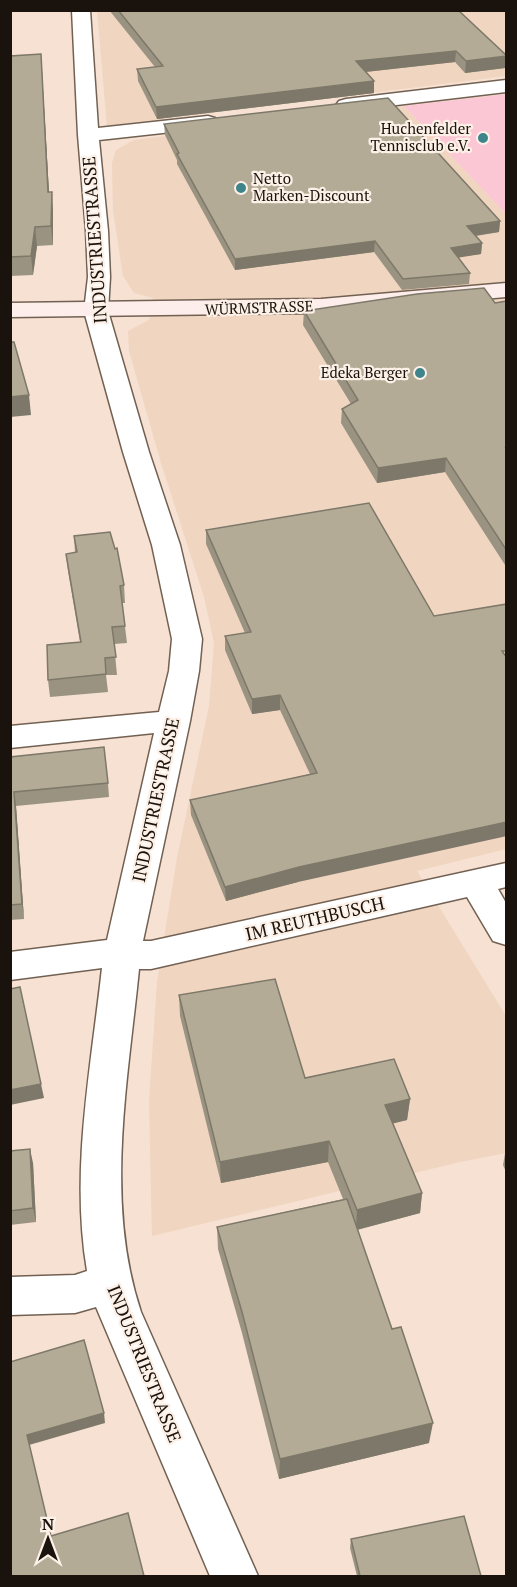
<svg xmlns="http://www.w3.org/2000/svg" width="517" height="1587" font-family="'PT Serif',serif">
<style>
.built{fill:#f0d5c0}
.green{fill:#fcc7d4}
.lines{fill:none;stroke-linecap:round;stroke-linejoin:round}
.street-casing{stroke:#726153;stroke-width:3}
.secondary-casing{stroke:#726153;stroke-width:3}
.street{fill:#fff;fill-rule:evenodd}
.secondary{fill:#fdeeec;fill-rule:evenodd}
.wall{fill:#9a9381}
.shaded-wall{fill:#7d7869}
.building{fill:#b3ab96;stroke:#7d7869;stroke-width:1.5}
.poi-dot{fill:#3d848b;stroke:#fdf0e7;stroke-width:2}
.labels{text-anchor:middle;stroke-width:4.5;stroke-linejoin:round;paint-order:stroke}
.far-poi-label{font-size:15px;fill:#19120d;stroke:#fdf0e7;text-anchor:end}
.far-street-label{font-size:15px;fill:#19120d;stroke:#fdf0e7}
.street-label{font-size:18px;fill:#19120d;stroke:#fdf0e7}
</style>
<rect width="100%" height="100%" fill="#f6e1d2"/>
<g class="built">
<polygon points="97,11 506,11 506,76 107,126"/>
<polygon points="404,106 506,214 506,849 417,871 506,1016 506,1153 460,1162 152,1236 149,1102 157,982 177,858 209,706 214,643 204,597 161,463 129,351 128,331 149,320 153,298 134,293 123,276 113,211 112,163 116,150 134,140"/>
</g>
<polygon class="green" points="506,94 506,214 404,106"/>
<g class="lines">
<g class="street-casing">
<g id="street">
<path d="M72 10H90L98 128 208 116 215 118 218 122 215 126 208 128 99 140 108 231 110 277 108 311 149 452 180 545 202 639 199 671 190 721 143 941H151L506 863V887L498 889 506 903V945L493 941 467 897 151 969H139C128 1081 104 1202 141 1312L258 1576H210L96 1307 75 1313 10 1315V1277L75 1275 87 1271C70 1171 91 1068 102 968L10 980V952L107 940 154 733 10 748V726L159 712 169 671 172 639 152 545 123 452 84 311 88 277 86 231 78 135Z"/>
<polygon points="506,80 506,92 346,111 339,109 336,105 339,101 346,99"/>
</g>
</g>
<g class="secondary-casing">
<polygon id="secondary" points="506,283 506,297 321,313 10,317 10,303 321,299"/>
</g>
<use href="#street" class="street"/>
<use href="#secondary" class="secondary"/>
</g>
<g class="wall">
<polygon points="109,10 458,10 505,68 465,73 455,62 366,72 374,93 157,119 138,81 137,69 155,67"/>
<polygon points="41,54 49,192 53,210 53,245 37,246 33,275 10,276 10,56"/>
<polygon points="164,124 500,221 499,232 476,236 482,243 481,254 458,257 470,273 469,284 402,290 374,252 235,270 177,164 177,160 165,135"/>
<polygon points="507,301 507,568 445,472 377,483 341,423 342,409 351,404 303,325 304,311 495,303"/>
<polygon points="206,530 434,616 298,882 226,901 191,815 190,800 310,774 280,710 252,714 225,650 225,636 245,633 206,544"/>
<polygon points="74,536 124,585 125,603 122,603 127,643 114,644 117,675 106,675 108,692 50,697 48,680 80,642 68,571 66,554 75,553"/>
<polygon points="10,757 108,783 109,797 16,806 24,919 10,920"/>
<polygon points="179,995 305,1078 410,1099 407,1120 393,1123 422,1193 420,1213 357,1230 429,1443 279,1479 242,1333 218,1249 217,1227 343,1199 328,1162 221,1183 180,1016"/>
<polygon points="506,1148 507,1148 507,1174 503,1165"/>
<polygon points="10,1151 33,1163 36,1222 10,1225"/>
<polygon points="351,1539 481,1576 357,1576 350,1548"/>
</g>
<g class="shaded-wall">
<polygon points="456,51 455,62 355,73 356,61"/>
<polygon points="41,54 42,71 50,210 48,192"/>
<polygon points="507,56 505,68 465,73 466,61"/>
<polygon points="374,81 374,93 157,119 156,107"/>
<polygon points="52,192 53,210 53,245 51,226"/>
<polygon points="500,221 499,232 466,237 467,226"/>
<polygon points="35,227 37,246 33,275 31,256"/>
<polygon points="375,241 374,252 235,270 235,259"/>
<polygon points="482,243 481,254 450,259 451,248"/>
<polygon points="29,395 31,415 10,417 10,397"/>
<polygon points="446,458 445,472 377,483 378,468"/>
<polygon points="280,695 280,710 252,714 252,699"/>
<polygon points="14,792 16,806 24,919 22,904"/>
<polygon points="507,822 507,836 298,882 226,901 225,887 299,867"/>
<polygon points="41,1084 44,1098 10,1105 10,1090"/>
<polygon points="410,1099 407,1120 383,1126 385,1105"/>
<polygon points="329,1141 328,1162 221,1183 220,1162"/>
<polygon points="30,1149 33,1163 36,1222 33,1208"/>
<polygon points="422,1193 420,1213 356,1230 357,1210"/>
<polygon points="104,1413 105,1423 29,1445 27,1435"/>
<polygon points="433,1423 429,1443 279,1479 280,1459"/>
</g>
<g class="building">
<polygon points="118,10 458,10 507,56 466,61 456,51 356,61 374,81 156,107 137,69 163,66"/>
<polygon points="41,54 48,192 52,192 51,226 35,227 31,256 10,257 10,56"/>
<polygon points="388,98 500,221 467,226 482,243 451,248 470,273 403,279 375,241 235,259 177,154 179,153 164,124"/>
<polygon points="484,288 495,303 507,301 507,448 506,448 507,449 507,551 446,458 378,468 342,409 358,400 304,311 417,294"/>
<polygon points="10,342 14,342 29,395 10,397"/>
<polygon points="369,503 434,616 507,604 507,651 502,651 507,658 507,822 299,867 225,887 190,800 317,773 280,695 252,699 225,636 251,632 206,530"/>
<polygon points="110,532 115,549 117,548 124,585 120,586 125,626 112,627 116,657 105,658 106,674 48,680 47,645 81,642 66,554 77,552 74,536"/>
<polygon points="104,747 108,783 14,792 22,904 10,905 10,757"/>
<polygon points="275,979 305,1078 394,1059 410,1099 385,1105 422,1193 357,1210 329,1141 220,1162 179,995"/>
<polygon points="20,987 41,1084 10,1090 10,989"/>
<polygon points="30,1149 33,1208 10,1211 10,1151"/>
<polygon points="347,1199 392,1329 401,1327 433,1423 280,1459 242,1312 217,1227"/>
<polygon points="84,1340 104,1413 27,1435 51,1536 128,1513 144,1576 10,1576 10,1362"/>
<polygon points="464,1516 481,1576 360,1576 351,1539"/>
</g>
<g class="poi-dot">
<circle cx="483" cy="138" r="6"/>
<circle cx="241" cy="188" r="6"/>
<circle cx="420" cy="373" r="6"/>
</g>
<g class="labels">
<g class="far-poi-label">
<text x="471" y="134">Huchenfelder<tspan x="471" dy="17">Tennisclub e.V.</tspan></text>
<text x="253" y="184" text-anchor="start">Netto<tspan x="253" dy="17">Marken-Discount</tspan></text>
<text x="408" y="378">Edeka Berger</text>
</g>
<g class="far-street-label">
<text transform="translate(259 308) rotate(-2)" y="5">WÜRMSTRASSE</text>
</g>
<g class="street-label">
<text transform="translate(95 240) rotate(-94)" y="6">INDUSTRIESTRASSE</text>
<text transform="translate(156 800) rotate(-78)" y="6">INDUSTRIESTRASSE</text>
<text transform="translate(315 919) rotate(-13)" y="6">IM REUTHBUSCH</text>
<text transform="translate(144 1364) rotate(68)" y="6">INDUSTRIESTRASSE</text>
</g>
</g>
<rect width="517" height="1587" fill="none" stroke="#19120d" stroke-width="24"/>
<g transform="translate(48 1539)" stroke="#fdf0e7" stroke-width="4.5" paint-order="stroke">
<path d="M0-4.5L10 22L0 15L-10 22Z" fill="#19120d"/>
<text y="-9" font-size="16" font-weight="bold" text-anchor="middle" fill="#19120d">N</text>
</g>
</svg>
